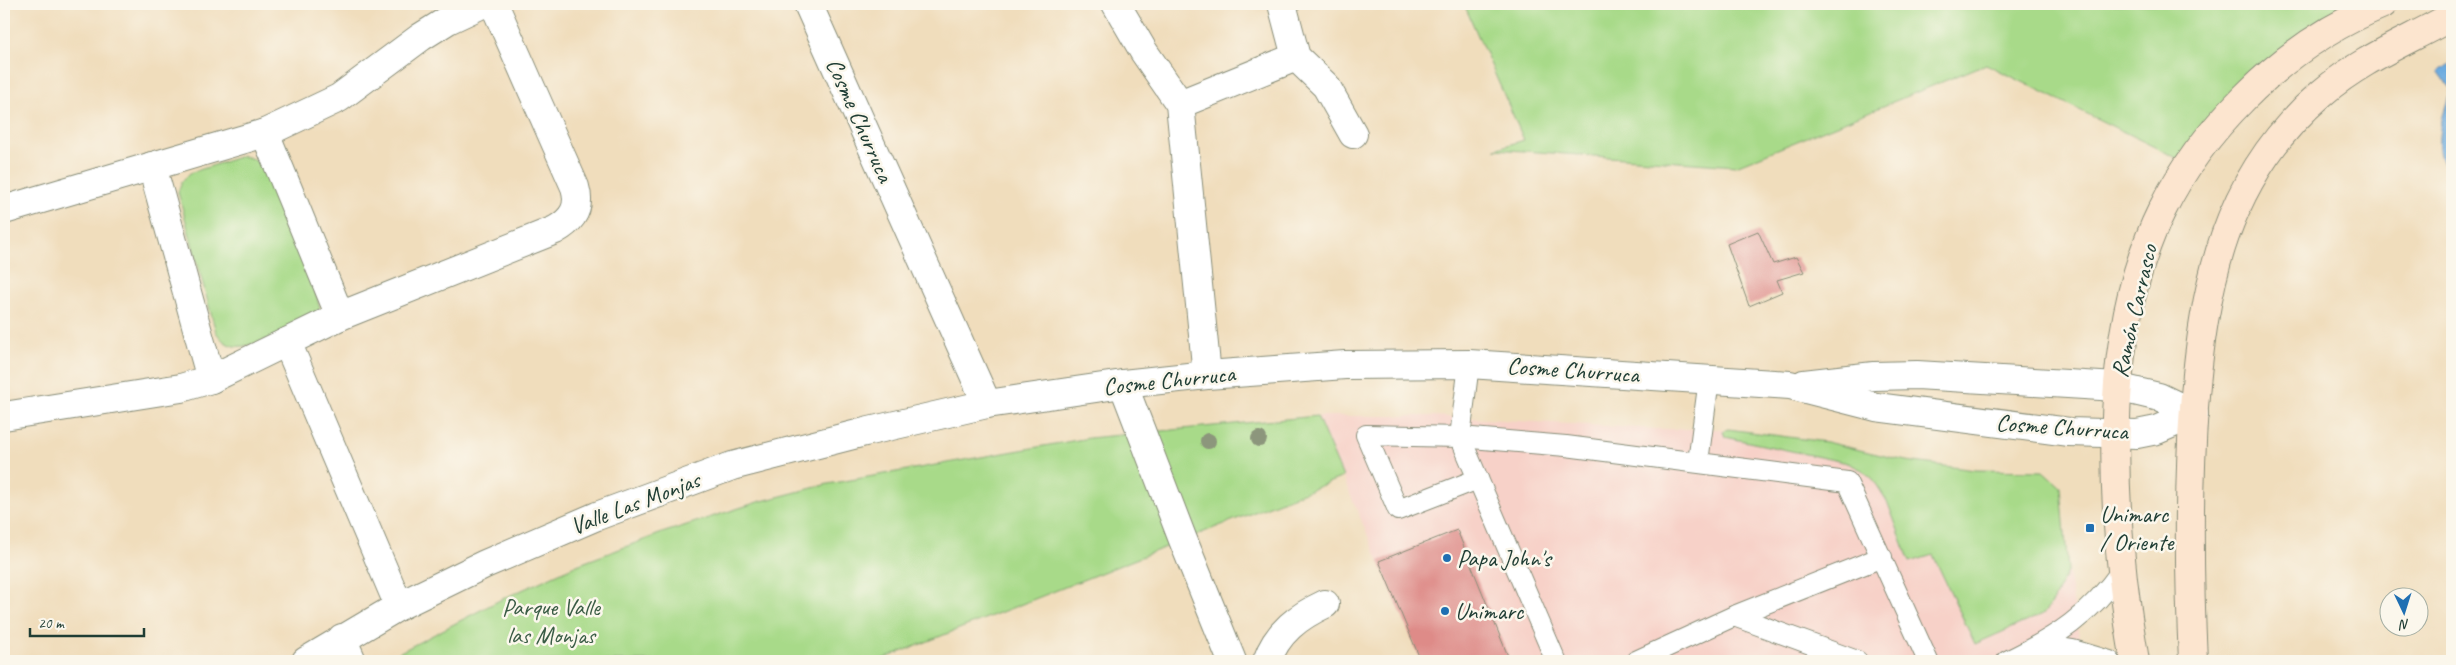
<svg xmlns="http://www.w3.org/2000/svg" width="2456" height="665" font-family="Caveat,sans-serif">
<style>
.built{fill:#f7d1c8}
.green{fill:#a8da89;stroke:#648c5e}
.water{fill:#6dabdf;stroke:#46748a}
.building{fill:#de8b88}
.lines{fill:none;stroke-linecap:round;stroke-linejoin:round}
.lane-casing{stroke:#888d78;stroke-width:22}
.street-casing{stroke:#888d78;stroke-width:30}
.secondary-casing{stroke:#888d78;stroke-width:30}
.lane{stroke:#fff;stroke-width:20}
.street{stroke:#fff;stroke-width:28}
.secondary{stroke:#fce5cf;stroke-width:28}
.tree{fill:#8c967b}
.poi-dot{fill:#1f6fb2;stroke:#fbf7ec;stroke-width:2}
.labels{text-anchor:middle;stroke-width:5;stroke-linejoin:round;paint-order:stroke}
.street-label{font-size:24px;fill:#1f3d34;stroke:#fbf7ec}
.poi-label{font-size:24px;fill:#1f3d34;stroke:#fbf7ec;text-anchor:start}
.park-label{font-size:24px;fill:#3a5c45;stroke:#fbf7ec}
</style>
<rect width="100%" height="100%" fill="#fbf7ec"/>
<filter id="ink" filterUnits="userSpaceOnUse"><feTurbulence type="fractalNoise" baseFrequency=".02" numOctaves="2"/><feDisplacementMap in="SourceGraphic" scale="10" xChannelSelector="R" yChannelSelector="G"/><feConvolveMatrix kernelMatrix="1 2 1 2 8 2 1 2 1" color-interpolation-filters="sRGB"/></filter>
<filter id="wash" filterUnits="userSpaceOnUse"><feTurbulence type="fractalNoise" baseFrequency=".0096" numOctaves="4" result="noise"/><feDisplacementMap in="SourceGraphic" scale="20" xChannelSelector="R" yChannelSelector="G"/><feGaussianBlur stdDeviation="1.12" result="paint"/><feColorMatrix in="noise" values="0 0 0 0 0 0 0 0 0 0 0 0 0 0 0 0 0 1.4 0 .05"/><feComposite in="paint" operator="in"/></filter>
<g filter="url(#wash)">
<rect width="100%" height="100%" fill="#f0ddbc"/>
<polygon class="built" points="1317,416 1433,416 1657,429 1728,429 1826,442 1906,461 1975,470 2043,471 2061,487 2068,570 2083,661 1421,661"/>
<g class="green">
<polygon points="1464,4 2383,4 2338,25 2189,164 1986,64 1736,166 1495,149 1524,140"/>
<path d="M242 156C254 158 260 162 266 172L317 297 320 309 317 316C298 324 253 350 234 346 225 344 221 339 216 332L178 192 182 181 190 173Z"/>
<polygon points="1317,416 1343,477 878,661 383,661 500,600 577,565 665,532 758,502 828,484 1089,438"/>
<polygon points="1728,429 1826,442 1906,461 1975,470 2043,471 2061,487 2068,570 2053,602 2043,614 1975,644 1933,555 1910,562 1887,501 1873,479 1862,470 1848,463 1725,437 1723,431"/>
</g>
<path class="water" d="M2451 63 2452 64V177C2428 153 2442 117 2451 90L2438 72Z"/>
<g id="blocks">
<g class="building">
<polygon points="1758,231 1773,264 1796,257 1804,272 1777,280 1782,292 1749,306 1727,244"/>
<polygon points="1457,530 1510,661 1421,661 1379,561"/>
</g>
</g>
</g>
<g filter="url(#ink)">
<use href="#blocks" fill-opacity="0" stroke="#888d78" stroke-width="1"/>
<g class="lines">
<g class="lane-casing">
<g id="lane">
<polyline points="1469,364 1460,437 1556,661"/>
<polyline points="1698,462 1709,379"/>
<polyline points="1478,479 1398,510 1366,435 1460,437 1566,446 1847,482 1928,661"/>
<polyline points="1734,616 1857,661"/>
<polyline points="2042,645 2073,650 2110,661"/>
<polyline points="1636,661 1734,616 1882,557"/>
<path d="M2007 661C2057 637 2090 615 2122 570"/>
</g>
</g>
<g class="street-casing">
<g id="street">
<polyline points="808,4 987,404"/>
<polyline points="1116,4 1144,52 1180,104 1207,375"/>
<polyline points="1282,4 1296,57 1326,86 1353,134"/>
<polyline points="1180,104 1296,57"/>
<polyline points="265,133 340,316"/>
<polyline points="152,166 211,379"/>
<polyline points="4,210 265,133 339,98 421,37 448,20 482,4"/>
<polyline points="287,342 399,606"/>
<polyline points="1123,384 1183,540 1232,661"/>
<polyline points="1804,384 1874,376 1917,375 2117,387 2159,397 2194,414"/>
<path d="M4 416 181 388 211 379 340 316 555 230C573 220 581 207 575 187L494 4"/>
<polyline points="342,638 352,661"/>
<polyline points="306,661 399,606 485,564 597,516 732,466 865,432 987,404 1123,384 1207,375 1345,365 1469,364 1790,385 1876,407 2069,432 2137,434 2157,430 2194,414"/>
<path d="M1267 661C1277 632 1299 616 1325 604"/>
</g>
</g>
<g class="secondary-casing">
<g id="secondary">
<path d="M2135 661C2111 524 2098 338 2162 210 2182 169 2211 131 2244 98 2284 57 2330 26 2383 4"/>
<path d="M2193 661C2189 576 2188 492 2194 407 2204 285 2224 177 2322 93 2361 59 2408 41 2452 16"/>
</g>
</g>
<use href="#lane" class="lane"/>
<use href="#street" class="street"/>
<use href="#secondary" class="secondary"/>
</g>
<g class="tree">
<circle cx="1259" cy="439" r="8"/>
<circle cx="1208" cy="441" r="8"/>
</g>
</g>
<g class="poi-dot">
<rect x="2085" y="523" width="10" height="10" rx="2.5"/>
<circle cx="1447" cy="558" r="5"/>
<circle cx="1445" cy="611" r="5"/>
</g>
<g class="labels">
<g class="street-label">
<text transform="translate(860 120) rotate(66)" y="8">Cosme Churruca</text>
<text transform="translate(2134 311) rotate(-77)" y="8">Ramón Carrasco</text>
<text transform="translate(1573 370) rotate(4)" y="8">Cosme Churruca</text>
<text transform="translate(1169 380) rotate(-6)" y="8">Cosme Churruca</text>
<text transform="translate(2062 427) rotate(4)" y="8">Cosme Churruca</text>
<text transform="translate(635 503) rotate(-21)" y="8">Valle Las Monjas</text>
</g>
<g class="poi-label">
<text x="2100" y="522">Unimarc<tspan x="2100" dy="28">/ Oriente</tspan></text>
<text x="1457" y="566">Papa John's</text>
<text x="1455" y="619">Unimarc</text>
</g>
<g class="park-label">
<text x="551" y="615">Parque Valle<tspan x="551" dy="28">las Monjas</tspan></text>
</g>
</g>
<rect width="2456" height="665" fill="none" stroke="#fbf7ec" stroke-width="20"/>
<g transform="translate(2404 612) rotate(176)"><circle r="24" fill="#fbf7ec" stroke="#a3ada2"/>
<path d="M0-4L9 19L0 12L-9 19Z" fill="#1f6fb2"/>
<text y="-8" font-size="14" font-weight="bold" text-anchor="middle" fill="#1f3d34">N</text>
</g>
<path d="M30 628v8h114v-8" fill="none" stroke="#1f3d34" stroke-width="2.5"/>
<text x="38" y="628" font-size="15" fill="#1f3d34" stroke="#fbf7ec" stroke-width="4" paint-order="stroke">20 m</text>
</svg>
